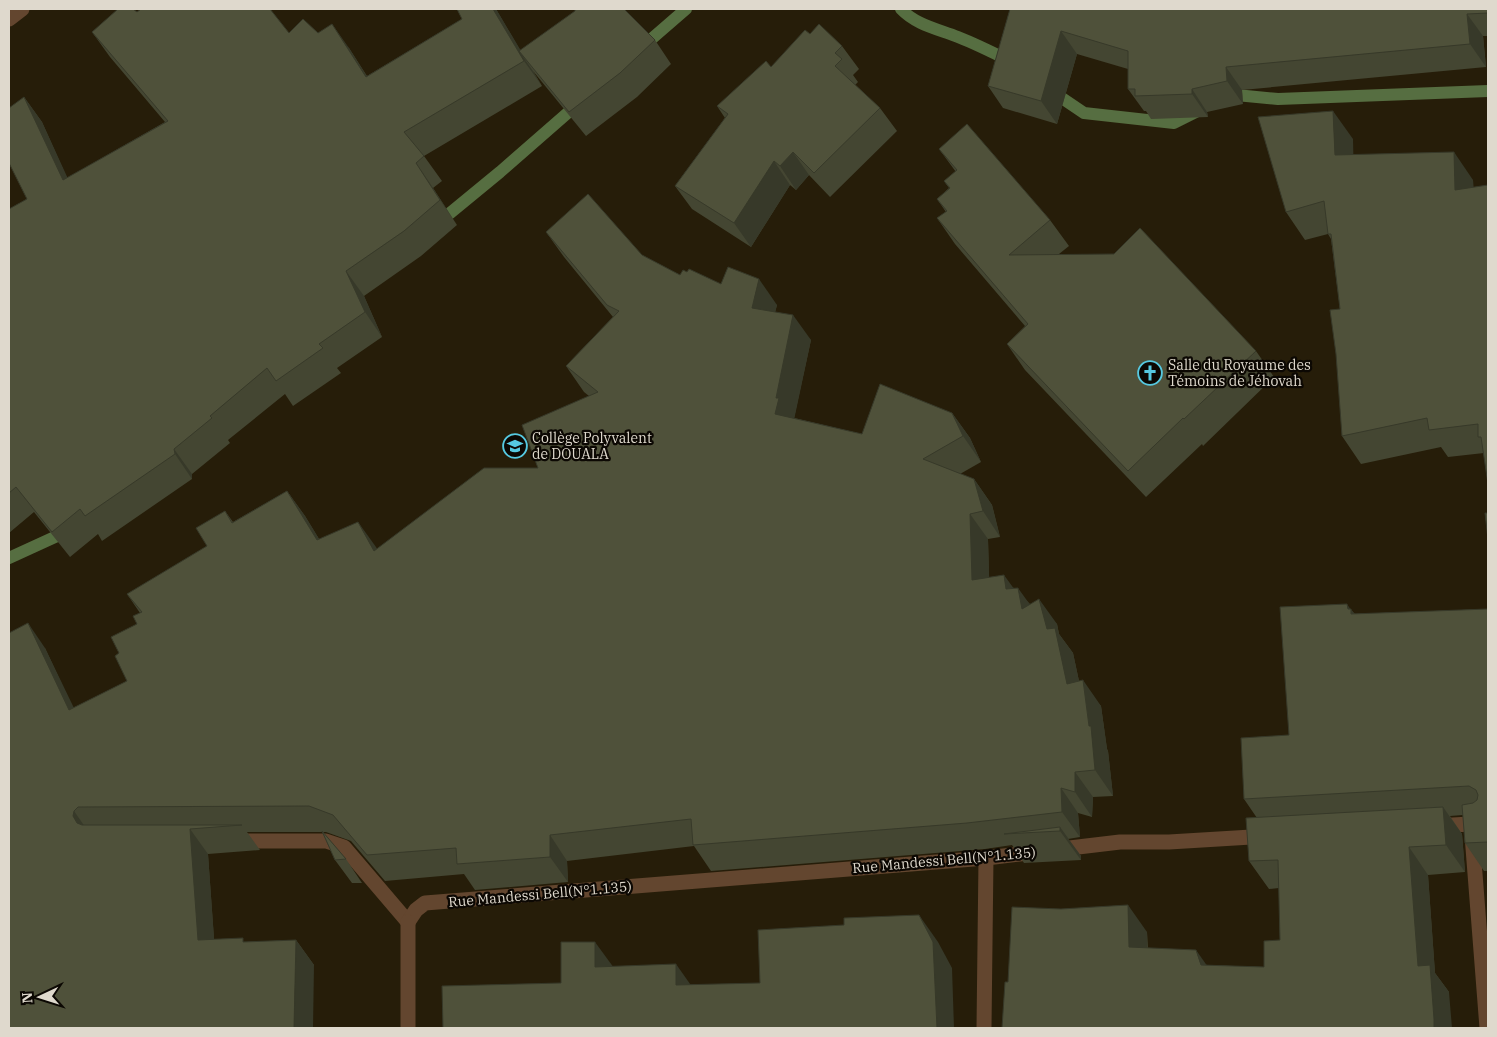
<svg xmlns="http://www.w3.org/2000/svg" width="1497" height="1037" font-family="'IBM Plex Serif',serif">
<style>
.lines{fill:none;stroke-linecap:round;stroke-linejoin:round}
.stream{stroke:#566e41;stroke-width:12}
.minor{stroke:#63462f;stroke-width:15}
.wall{fill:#444632}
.shaded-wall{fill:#373929}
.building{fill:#4f513a;stroke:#373929}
.labels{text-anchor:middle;stroke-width:4.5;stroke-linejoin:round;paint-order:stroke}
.poi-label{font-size:14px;fill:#dfd9cd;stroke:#0c0803;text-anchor:start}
.street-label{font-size:14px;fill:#dfd9cd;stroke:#0c0803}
</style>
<rect width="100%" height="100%" fill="#261d09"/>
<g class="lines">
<g class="stream">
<path d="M901 9C916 25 938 29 958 37 976 44 994 53 1012 62"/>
<polyline points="641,48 686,9"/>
<polyline points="1050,90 1084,113 1174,123 1202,109"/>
<polyline points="1226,98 1236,95 1278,99 1488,91"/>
<polyline points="438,223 500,172 579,103"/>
<polyline points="9,558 68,531"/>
</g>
<g class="minor">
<polyline points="9,19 22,9"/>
<polyline points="1435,826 1488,823"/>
<polyline points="1472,835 1487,1028"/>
<polyline points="235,841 326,841 344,847 408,922"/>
<polyline points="408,922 416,910 425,903 986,858 1120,842 1169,842 1268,836"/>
<polyline points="408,1028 408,922"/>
<polyline points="984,1028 986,858"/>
</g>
</g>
<g class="wall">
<polygon points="457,9 496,9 520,50 655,40 671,64 637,97 586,136 533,71 542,86 424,156 442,181 433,188 457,225 421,256 364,296 382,337 337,368 341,373 293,406 285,394 228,440 230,443 192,474 192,479 102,541 98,534 70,557 34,512 9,533 9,209 27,199 24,97 42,122 67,178 165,122 110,57 92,32 137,12 289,33 318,33 349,48 367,76 462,19"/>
<polygon points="1010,9 1488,9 1488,36 1483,36 1486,67 1242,90 1243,104 1207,112 1208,117 1151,119 1146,111 1144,111 1128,89 1128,69 1077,54 1057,124 1003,108 988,86"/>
<polygon points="810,34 842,46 859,69 853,75 858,82 855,85 880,108 897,131 830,197 809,175 796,190 790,185 751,247 692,209 675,186 725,118 717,106 771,67"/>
<polygon points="1353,139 1353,155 1473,180 1484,453 1448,457 1441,447 1361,464 1342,436 1340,309 1331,239 1328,234 1305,240 1286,212"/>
<polygon points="939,149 1050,220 1069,246 1059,254 1256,351 1274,377 1203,446 1202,444 1146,497 1025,370 1007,344 1025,326 955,244 937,218 946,212 937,199 949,188 944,181 956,172"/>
<polygon points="546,232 642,255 680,275 687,272 777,305 775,312 811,340 794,418 862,434 952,413 970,438 981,462 960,474 974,479 992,505 1000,537 988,539 989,577 1014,588 1030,604 1057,624 1059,634 1073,653 1079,681 1101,706 1107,749 1108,751 1113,796 1093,797 1092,817 1078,813 1080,837 1068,839 1081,856 1081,860 1024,863 1012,845 985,849 711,871 694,846 567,861 568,882 475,890 464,874 385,881 351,841 326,832 322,832 346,859 362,883 352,883 335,860 322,832 247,832 260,850 208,854 214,939 246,942 296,940 314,965 9,1028 45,648 73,708 127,681 119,653 137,624 140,613 127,594 207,546 225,511 233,522 287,491 305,516 319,539 377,549 538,468 589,396 584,392 566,366 613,317 564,257"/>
<polygon points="1350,609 1355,614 1488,609 1488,871 1484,871 1465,843 1463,815 1450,816 1462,834 1465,872 1428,875 1435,973 1449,992 1008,982 1061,909 1147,932 1148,948 1207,965 1264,967 1280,940 1279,888 1269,889 1249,861 1257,818 1244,799 1289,735"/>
</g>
<g class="shaded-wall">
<polygon points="493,9 496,9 499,14 527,61 519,51 533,71 542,86 524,61"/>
<polygon points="1467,14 1483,36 1486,67 1470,44"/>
<polygon points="332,24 349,48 383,102 366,77"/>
<polygon points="1061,31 1077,54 1057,124 1041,101"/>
<polygon points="1226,67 1242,90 1243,104 1227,81"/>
<polygon points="1192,89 1207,112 1208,117 1192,94"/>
<polygon points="24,97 42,122 80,205 63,180"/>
<polygon points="1333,111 1353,139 1354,183 1335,155"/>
<polygon points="793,152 809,175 796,190 780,166"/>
<polygon points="1454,152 1473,180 1475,218 1455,190"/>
<polygon points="774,161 790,185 751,247 734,223"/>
<polygon points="416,163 433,188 457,225 440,200"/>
<polygon points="346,271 364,296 382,337 365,312"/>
<polygon points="759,279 777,305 770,333 752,308"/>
<polygon points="793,315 811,340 794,420 775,414 776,398"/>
<polygon points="952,413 970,438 981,462 963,436"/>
<polygon points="174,449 192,474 192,479 175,454"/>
<polygon points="974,479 992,505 1000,537 983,511"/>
<polygon points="287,491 305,516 335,565 317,540"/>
<polygon points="970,514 988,539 990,605 972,580"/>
<polygon points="358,522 376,547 392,576 374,551"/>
<polygon points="1004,575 1020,597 1018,588 1036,613 1040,634 1006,589"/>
<polygon points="1039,599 1057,624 1059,634 1073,653 1085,709 1067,684 1047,629"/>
<polygon points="1347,604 1351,610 1351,609 1370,636 1348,609"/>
<polygon points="28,623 45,648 87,735 69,710"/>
<polygon points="1083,680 1101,706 1107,749 1108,751 1113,796 1095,770"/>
<polygon points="1075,772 1093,797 1092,817 1075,792"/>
<polygon points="1061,788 1078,813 1080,837 1062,812"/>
<polygon points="1443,807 1462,834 1465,872 1446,845"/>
<polygon points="74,811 92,837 77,823 73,816"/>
<polygon points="1060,827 1081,856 1081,860 1060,831"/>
<polygon points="190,829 208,854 216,966 198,940"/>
<polygon points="550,835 567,861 568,882 550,857"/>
<polygon points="1409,847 1428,875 1435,973 1449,992 1452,1028 1434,1028 1418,966"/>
<polygon points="1128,905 1147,932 1148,974 1129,947"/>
<polygon points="919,915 938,942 952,968 954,1028 937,1028"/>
<polygon points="296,940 314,965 313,1028 294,1028"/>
<polygon points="595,942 614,968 595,967"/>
<polygon points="1196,950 1215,977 1201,965"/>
<polygon points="676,964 695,991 676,985"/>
</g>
<g class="building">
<polygon points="118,9 133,9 137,12 141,9 270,9 289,33 303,19 318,33 332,24 366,77 462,19 457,9 493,9 524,61 404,132 424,156 416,163 440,200 404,231 346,271 365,312 319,344 323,348 276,381 267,368 210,416 212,418 174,449 175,454 85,516 80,509 52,532 16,487 9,493 9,209 27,199 9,163 9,108 24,97 63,180 168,121 92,32"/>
<polygon points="575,9 624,9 655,40 620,73 569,112 519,51 575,11"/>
<polygon points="1010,9 1488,9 1488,13 1467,14 1470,44 1226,67 1227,81 1192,89 1192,94 1135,96 1135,89 1128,89 1128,51 1061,31 1041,101 988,86"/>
<polygon points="819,24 842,46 835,53 842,59 835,66 880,108 814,173 793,152 780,166 774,161 734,223 675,186 728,114 717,106 766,61 771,67 805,30 810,34"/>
<polygon points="1333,111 1335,155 1454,152 1455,190 1488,185 1488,484 1481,437 1478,437 1478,424 1429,430 1427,418 1342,436 1336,354 1330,310 1340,309 1331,234 1328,234 1324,201 1286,212 1258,117"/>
<polygon points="967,124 1050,220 1009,255 1114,254 1140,228 1256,351 1184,419 1183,418 1128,471 1007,344 1028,324 937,218 947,211 937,199 950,188 944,181 957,170 939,149"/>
<polygon points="588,194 642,255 680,275 683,270 687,272 689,269 721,284 728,267 759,279 752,308 793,315 776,398 779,398 775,414 862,434 880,384 952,413 963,436 923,459 974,479 983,511 970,514 972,580 1004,575 1006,589 1018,588 1022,609 1039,599 1047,629 1055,628 1067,684 1083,680 1089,726 1091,726 1095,770 1075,772 1075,792 1061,788 1062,812 967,823 693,845 691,819 550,835 550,857 457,864 456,848 367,855 333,815 309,806 78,807 74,811 73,816 77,823 82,825 242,825 190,829 198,940 243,938 243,942 296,940 294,1028 9,1028 9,633 28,623 69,710 127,681 115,656 119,653 111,637 137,624 133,616 142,612 127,594 207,546 196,528 225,511 232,523 287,491 317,540 358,522 374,551 484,468 538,468 522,425 598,392 566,366 619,311 607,305 546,232"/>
<polygon points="1485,513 1488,513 1488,539"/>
<polygon points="1347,604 1348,609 1351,609 1351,614 1488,609 1488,842 1465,843 1462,805 1473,803 1477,800 1478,795 1476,790 1469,786 1244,799 1241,738 1289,735 1280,607"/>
<polygon points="1443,807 1446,845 1409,847 1418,966 1430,965 1434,1019 1434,1028 1002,1028 1005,982 1008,982 1012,907 1061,909 1128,905 1129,947 1196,950 1201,965 1264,967 1264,941 1280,940 1278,860 1249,861 1246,818"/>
<polygon points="1060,827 1060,831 1004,834"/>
<polygon points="322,831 346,859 335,860"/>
<polygon points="919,915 933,942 937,1028 443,1028 442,986 561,983 561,942 595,942 595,967 676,964 676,985 760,983 758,930 844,925 844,918"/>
</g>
<defs>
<g id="church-ring" transform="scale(1.25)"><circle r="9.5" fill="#0c0803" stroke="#56c9e1" stroke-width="1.5"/><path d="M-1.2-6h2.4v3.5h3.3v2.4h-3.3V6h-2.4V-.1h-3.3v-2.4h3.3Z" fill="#56c9e1"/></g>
<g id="school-ring" transform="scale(1.25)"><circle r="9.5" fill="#0c0803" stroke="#56c9e1" stroke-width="1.5"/><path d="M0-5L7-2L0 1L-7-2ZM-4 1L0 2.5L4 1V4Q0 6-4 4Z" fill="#56c9e1"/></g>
</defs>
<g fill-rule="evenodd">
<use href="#church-ring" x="1150" y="373"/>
<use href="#school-ring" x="515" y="446"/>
</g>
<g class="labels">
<g class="poi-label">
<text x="1168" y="370">Salle du Royaume des<tspan x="1168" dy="16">Témoins de Jéhovah</tspan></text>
<text x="532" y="443">Collège Polyvalent<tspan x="532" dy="16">de DOUALA</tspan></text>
</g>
<g class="street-label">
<text transform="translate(944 860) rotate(-5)" y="5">Rue Mandessi Bell(N°1.135)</text>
<text transform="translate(540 894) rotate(-5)" y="5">Rue Mandessi Bell(N°1.135)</text>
</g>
</g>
<rect width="1497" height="1037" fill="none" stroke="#dfd9cd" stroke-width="20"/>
<g transform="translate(40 997) rotate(266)" stroke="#0c0803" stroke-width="4" paint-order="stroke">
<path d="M0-4L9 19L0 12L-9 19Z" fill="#dfd9cd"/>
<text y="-8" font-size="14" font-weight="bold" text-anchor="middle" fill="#dfd9cd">N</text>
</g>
</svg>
